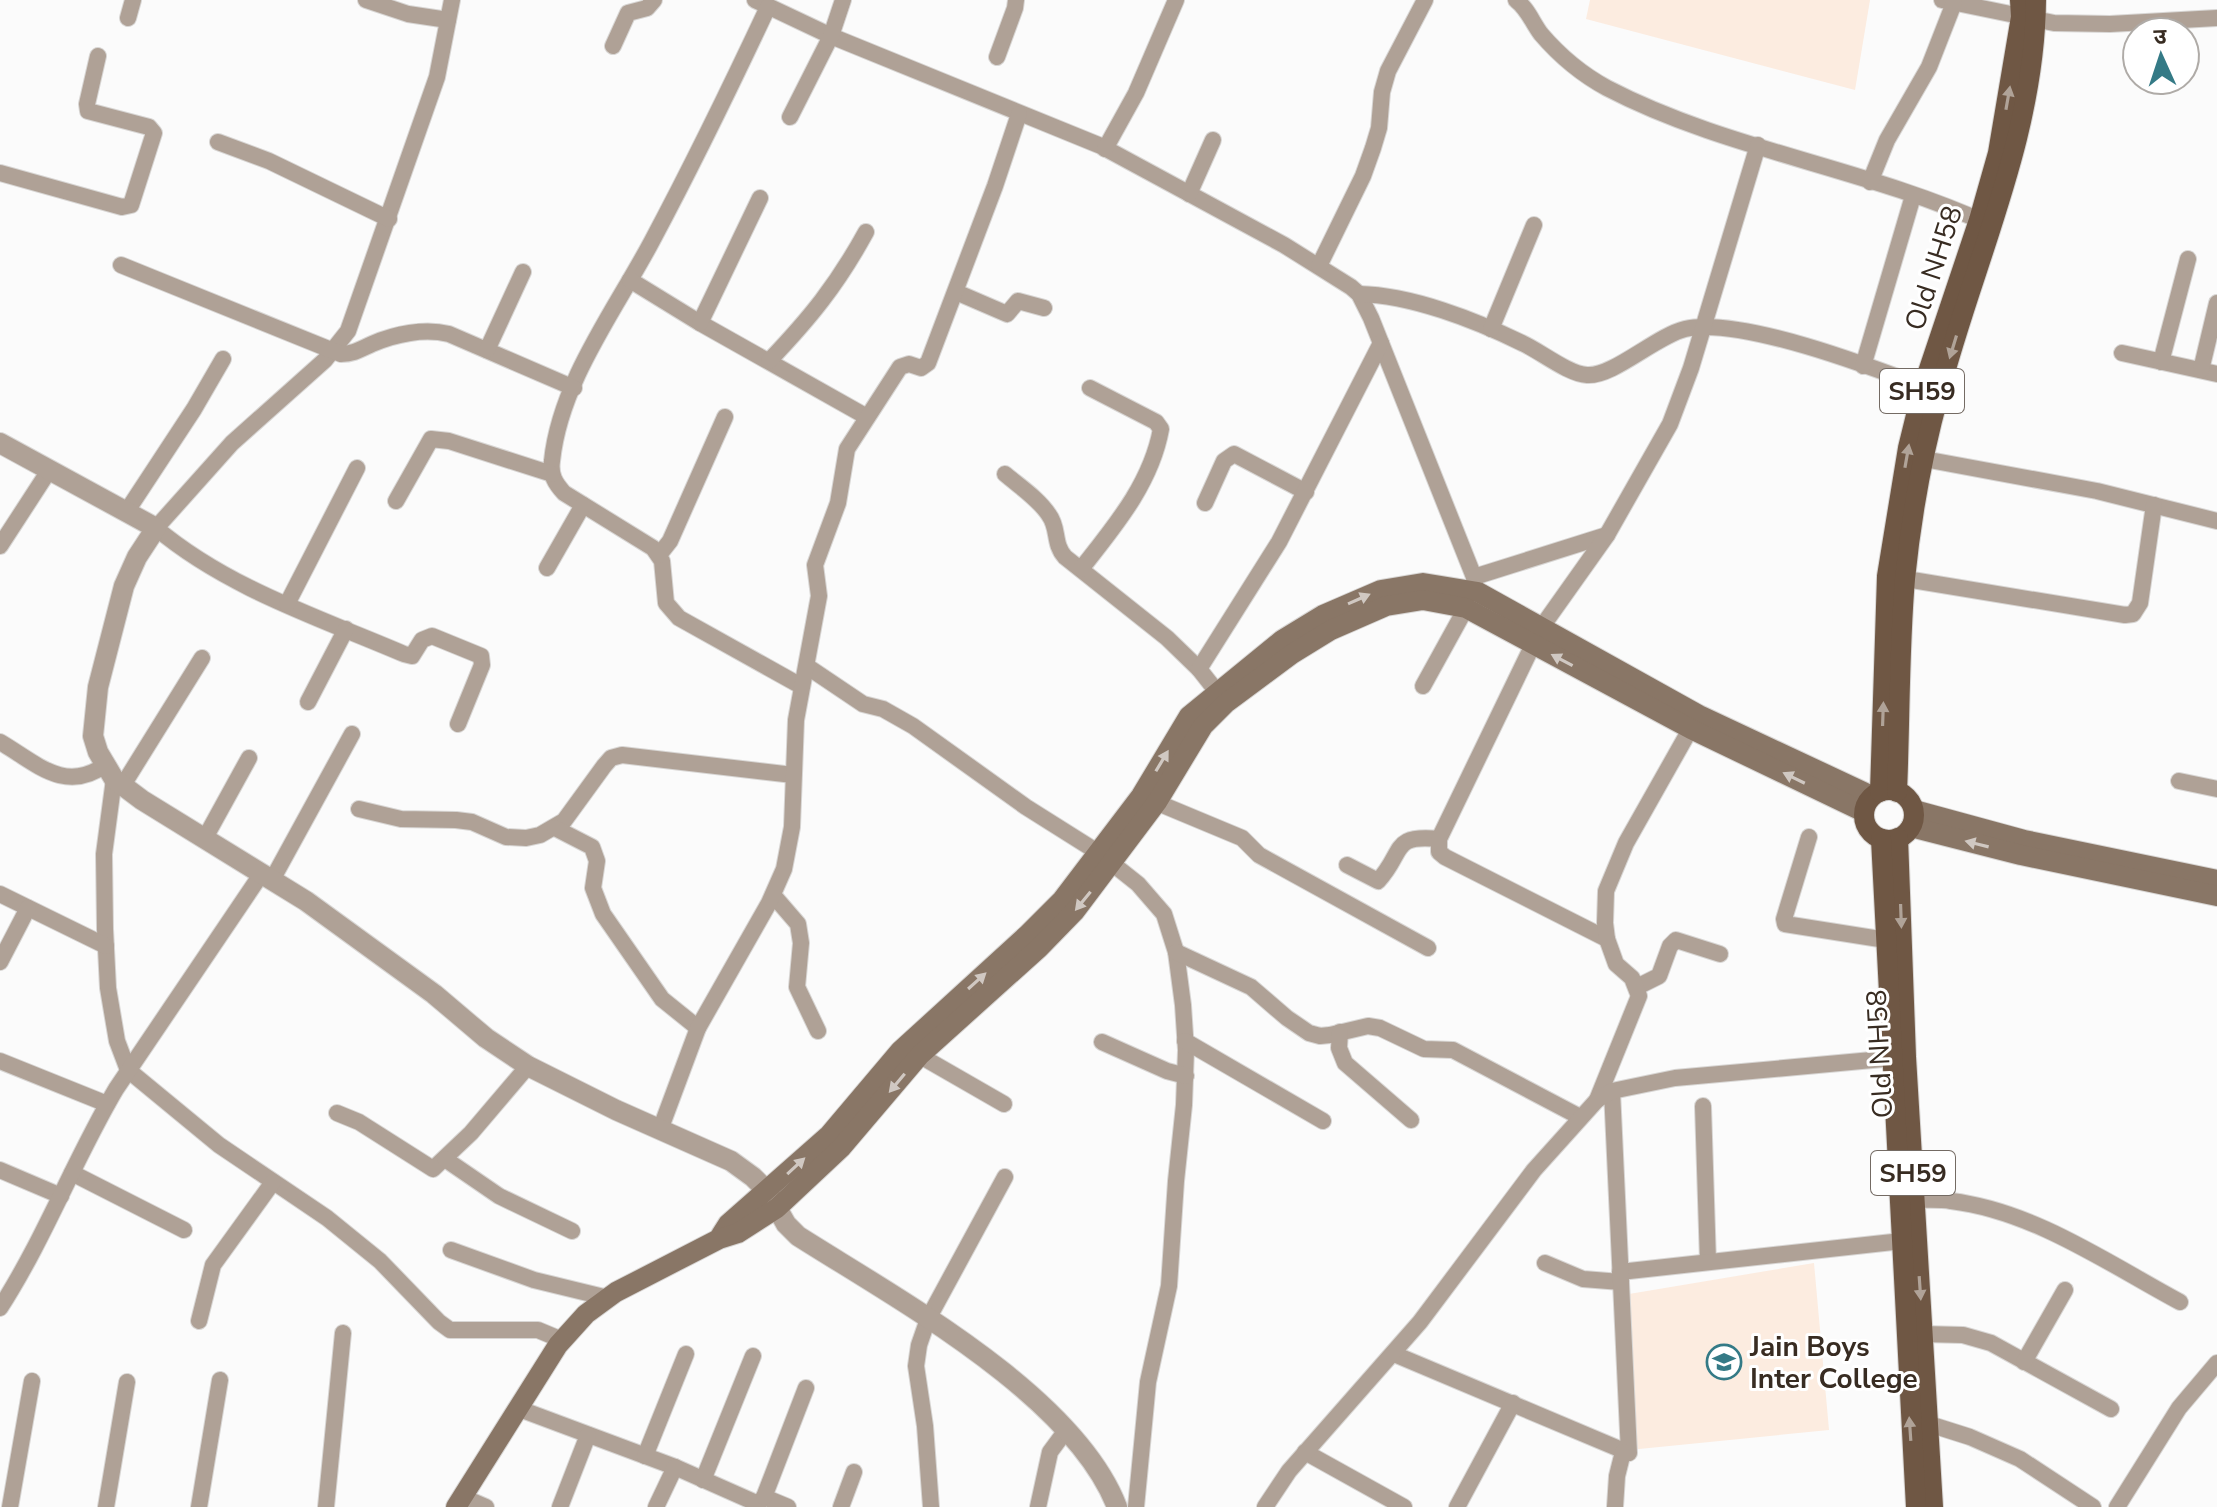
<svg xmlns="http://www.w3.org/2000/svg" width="2217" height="1507" font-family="'Nunito Sans','Noto Sans Devanagari',sans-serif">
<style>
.built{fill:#fcece0}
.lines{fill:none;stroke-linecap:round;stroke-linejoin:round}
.minor-casing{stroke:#d8d6d4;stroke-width:18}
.tertiary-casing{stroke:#d8d6d4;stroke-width:22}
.secondary-casing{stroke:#d8d6d4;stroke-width:22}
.primary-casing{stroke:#d8d6d4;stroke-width:22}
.minor{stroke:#afa196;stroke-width:16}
.tertiary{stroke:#afa196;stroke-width:20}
.secondary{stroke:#897666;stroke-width:20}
.primary{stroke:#6f5744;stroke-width:20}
.oneway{fill:#b0a398}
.oneway2{fill:#d0c8c2}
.labels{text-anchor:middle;stroke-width:6;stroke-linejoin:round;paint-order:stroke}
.shield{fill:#fff;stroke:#746b64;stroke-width:2}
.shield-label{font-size:26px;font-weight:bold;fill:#382c22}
.street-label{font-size:28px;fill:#382c22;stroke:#fff}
.poi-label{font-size:28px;font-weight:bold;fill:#382c22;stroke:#fff;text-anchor:start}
</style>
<rect width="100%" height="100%" fill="#fbfbfb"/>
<g class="built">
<polygon points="1590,0 1870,0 1855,90 1586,19"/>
<polygon points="1814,1263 1829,1430 1629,1450 1623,1295"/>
</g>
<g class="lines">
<g class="minor-casing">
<g id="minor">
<polyline points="366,0 408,14 448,20"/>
<path d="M452 0 437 77 348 331 325 360 232 443 156 528C227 588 320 618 404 654L412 656 422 640 432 636 481 656 482 665 458 724"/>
<polyline points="755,0 831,36 1101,146 1284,245 1351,287 1359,294 1371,318 1474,577 1478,600"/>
<path d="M1516 0C1528 9 1532 22 1541 34 1559 55 1583 75 1607 88 1726 150 1866 168 1988 224"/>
<polyline points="1942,0 2054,23 2110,24 2217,18"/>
<path d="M768 7C731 86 693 164 652 241 616 309 560 382 552 461 550 475 555 483 564 493L653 548 662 561 666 603 679 618 801 686"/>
<polyline points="128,18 133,0"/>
<polyline points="613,46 628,13 647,8 654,0"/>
<polyline points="997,57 1015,8 1016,0"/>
<polyline points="790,117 831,36 843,0"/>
<polyline points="218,142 269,161 389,219"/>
<polyline points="1105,149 1136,93 1176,0"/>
<polyline points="0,173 122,207 131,205 154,133 149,127 88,111 87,104 98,56"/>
<polyline points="1870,182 1887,140 1929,67 1954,3"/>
<polyline points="1189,194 1213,140"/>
<path d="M121 265 341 354C354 354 361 349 372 344 395 334 424 328 449 334L574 388"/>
<polyline points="1319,266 1363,176 1373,148 1379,128 1382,92 1388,71 1425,0"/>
<polyline points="630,280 700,323 867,417"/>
<polyline points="956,292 1007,314 1018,301 1044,308"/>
<path d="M1359 294C1411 295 1475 320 1522 343 1540 351 1568 374 1587 375 1613 377 1656 336 1685 329 1740 316 1877 369 1932 390"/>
<polyline points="700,323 760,198"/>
<polyline points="1491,329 1534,225"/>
<polyline points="487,350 523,272"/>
<polyline points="2122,353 2217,374"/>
<path d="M769 361C810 318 837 285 866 232"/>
<polyline points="2161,362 2188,259"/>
<polyline points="1863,366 1913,196"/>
<polyline points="2201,370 2217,303"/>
<polyline points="1924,459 2097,491 2217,521"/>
<path d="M1005 474C1019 486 1039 499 1049 515 1059 528 1053 544 1065 557L1167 638 1199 669"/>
<polyline points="396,501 431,439 449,441 552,474"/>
<polyline points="1205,503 1224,461 1234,454 1306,492"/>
<polyline points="127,511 194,409 223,359"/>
<polyline points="0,546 50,469"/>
<polyline points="659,555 670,541 725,417"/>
<polyline points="547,568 583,505"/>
<path d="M1081 569C1114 527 1151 484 1161 429L1156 422 1090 388"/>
<polyline points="1474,577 1607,535"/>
<polyline points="1894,577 2125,615 2133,614 2140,603 2154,505"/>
<polyline points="287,604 357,468"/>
<polyline points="808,667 863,704 883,709 913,726 1026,807 1099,853 1138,884 1164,914 1176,952 1183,1005 1186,1050 1184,1105 1176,1181 1169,1286 1148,1382 1136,1507"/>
<polyline points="1423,686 1466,608"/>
<polyline points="308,702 346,629"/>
<polyline points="1225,702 1199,669 1279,542 1381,343"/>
<path d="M0 742C36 763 65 794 105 765"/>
<polyline points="114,779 104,854 105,929 108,988 117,1041 128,1070 219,1145 327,1218 380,1261 439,1322 450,1330 538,1330 562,1340"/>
<polyline points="2179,781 2217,789"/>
<polyline points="123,785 202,658"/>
<polyline points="1146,798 1242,838 1259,855 1428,948"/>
<polyline points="359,809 401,819 456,820 472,822 506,837 526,838 540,835 564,821 604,766 611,758 622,755 793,775"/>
<polyline points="555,828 592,847 597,861 593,888 603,914 662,999 698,1028"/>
<polyline points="1809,837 1784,919 1785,924 1886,940"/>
<polyline points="205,838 249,758"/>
<path d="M1347 865 1378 881C1405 852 1390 834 1439 839"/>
<polyline points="272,880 352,734"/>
<polyline points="0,894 106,946"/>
<polyline points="773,895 798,924 801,943 797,987 818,1031"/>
<polyline points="1607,939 1445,857 1439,852 1439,839 1541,628 1607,535 1670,424 1691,368 1758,145"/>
<polyline points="1176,952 1251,987 1287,1018 1309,1033 1320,1036 1330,1035 1368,1026 1380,1028 1424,1049 1453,1050 1580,1117"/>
<polyline points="0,962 28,908"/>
<polyline points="1637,987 1659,976 1670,946 1676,940 1720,954"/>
<polyline points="1340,1032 1339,1048 1345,1063 1411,1120"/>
<polyline points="1185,1041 1323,1121"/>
<polyline points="1102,1042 1167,1071 1186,1076"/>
<polyline points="910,1050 1004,1104"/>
<polyline points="0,1061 107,1104"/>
<polyline points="1597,1100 1639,996 1632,978 1616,964 1607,939 1605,923 1606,891 1626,843 1696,719"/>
<polyline points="1703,1106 1708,1262"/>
<polyline points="337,1113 359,1122 433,1169 471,1133 528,1066"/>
<polyline points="660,1130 698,1028 769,903 784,869 792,827 796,720 819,596 815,565 838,503 847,449 900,367 909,364 921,368 928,363 995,186 1019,114"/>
<polyline points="445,1159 499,1196 572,1231"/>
<polyline points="0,1170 61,1196"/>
<polyline points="72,1173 184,1230"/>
<path d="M1915 1200C1927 1200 1939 1199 1951 1201 2034 1211 2109 1264 2180 1302"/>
<polyline points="451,1250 534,1280 608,1298"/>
<polyline points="1545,1263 1583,1279 1621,1282"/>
<polyline points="1620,1272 1911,1240"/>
<path d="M0 1308C45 1238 74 1160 116 1089L262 873"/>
<polyline points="199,1321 213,1265 273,1182"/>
<polyline points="1923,1334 1963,1335 1991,1343 2111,1409"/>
<polyline points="1394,1354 1629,1453 1612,1091"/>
<polyline points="2024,1362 2065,1290"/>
<polyline points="517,1408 675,1467 754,1502 759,1503 764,1497 788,1507"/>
<polyline points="1929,1424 1970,1437 2020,1459 2093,1507"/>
<polyline points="1305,1452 1404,1507"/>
<polyline points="645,1456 686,1354"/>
<polyline points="703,1480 753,1356"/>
<polyline points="463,1497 486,1507"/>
<polyline points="764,1497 806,1388"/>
<polyline points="10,1507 32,1381"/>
<polyline points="106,1507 127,1382"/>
<polyline points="199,1507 220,1380"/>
<polyline points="326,1507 343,1333"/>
<polyline points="560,1507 588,1435"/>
<polyline points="656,1507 675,1467"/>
<polyline points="841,1507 854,1472"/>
<polyline points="931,1507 925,1426 916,1366 919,1345 928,1319 1005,1177"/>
<polyline points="1038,1507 1050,1452 1067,1429"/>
<polyline points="1265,1507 1289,1471 1420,1322 1534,1170 1597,1100 1612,1091 1675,1078 1905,1057"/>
<polyline points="1457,1507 1513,1403"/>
<polyline points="1615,1507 1617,1476 1623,1452"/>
<polyline points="2117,1507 2179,1408 2217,1363"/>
</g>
</g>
<g class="tertiary-casing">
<path id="tertiary" d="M0 443 156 528 137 557 124 586 98 687 93 736 98 752 114 779 142 800 306 901 434 994 486 1038 528 1066 616 1110 731 1161 753 1177 768 1192 786 1224 798 1236C897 1299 1074 1395 1117 1507"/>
</g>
<g class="secondary-casing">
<g id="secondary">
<polyline points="1914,810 2024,840 2217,880"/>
<polyline points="1911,827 2021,855 2217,896"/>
<polyline points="721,1235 728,1224 829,1135 900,1051 1027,935 1062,900 1141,796 1189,716 1282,640 1323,615 1381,590 1423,583 1478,592 1699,715 1872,796"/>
<polyline points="456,1507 558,1345 586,1314 616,1292 719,1239 738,1233 777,1208 841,1148 920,1055 1039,948 1075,911 1157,802 1203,726 1226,703 1292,654 1331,630 1386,606 1423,600 1466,608 1691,729 1864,812"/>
</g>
</g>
<g class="primary-casing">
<g id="primary">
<circle cx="1889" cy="815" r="25"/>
<polyline points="1880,792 1887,576 1908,448 1923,387 1979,220 1998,153 2021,17 2020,0"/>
<path d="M1897 792C1900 721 1899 649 1905 579 1911 519 1923 452 1939 394 1973 263 2035 138 2036 0"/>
<polyline points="1898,838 1906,1057 1933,1507"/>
<polyline points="1881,839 1916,1507"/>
</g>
</g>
<use href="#minor" class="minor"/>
<use href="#tertiary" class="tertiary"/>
<use href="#secondary" class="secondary"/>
<use href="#primary" class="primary"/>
</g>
<defs><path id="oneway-solid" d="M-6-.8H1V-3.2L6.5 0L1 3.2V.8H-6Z" transform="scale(2)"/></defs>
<g class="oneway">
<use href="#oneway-solid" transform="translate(2008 98) rotate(-80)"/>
<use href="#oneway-solid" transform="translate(1953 347) rotate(107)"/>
<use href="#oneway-solid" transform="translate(1907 456) rotate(-80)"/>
<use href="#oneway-solid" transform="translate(1883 714) rotate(-88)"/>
<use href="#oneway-solid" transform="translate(1901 916) rotate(88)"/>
<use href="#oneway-solid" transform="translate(1920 1288) rotate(86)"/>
<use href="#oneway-solid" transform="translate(1910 1429) rotate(-94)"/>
</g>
<g class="oneway2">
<use href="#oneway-solid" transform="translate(1359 599) rotate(-24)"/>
<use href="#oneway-solid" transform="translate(1562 660) rotate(-152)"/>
<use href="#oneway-solid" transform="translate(1162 761) rotate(-59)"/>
<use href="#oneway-solid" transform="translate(1794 778) rotate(-154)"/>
<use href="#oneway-solid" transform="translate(1977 844) rotate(-166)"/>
<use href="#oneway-solid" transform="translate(1083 901) rotate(129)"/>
<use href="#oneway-solid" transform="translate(977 981) rotate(-42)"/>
<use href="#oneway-solid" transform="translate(897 1083) rotate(130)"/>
<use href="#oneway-solid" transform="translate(796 1166) rotate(-43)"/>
</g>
<defs>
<g id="school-ring" transform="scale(1.8)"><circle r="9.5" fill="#fff" stroke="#347a86" stroke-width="1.5"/><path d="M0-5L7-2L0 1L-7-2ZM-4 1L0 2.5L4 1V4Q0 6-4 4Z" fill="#347a86"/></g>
</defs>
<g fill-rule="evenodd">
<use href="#school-ring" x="1724" y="1362"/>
</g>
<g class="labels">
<g class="shield">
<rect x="1880" y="369" width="84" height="44" rx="6"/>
<rect x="1871" y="1151" width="84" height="44" rx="6"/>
</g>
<g class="shield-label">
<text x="1922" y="400">SH59</text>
<text x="1913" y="1182">SH59</text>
</g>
<g class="street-label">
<text transform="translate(1933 268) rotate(-72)" y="10">Old NH58</text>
<text transform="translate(1879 1054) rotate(-93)" y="10">Old NH58</text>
</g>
<g class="poi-label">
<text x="1750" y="1356">Jain Boys<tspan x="1750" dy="32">Inter College</tspan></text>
</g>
</g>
<g transform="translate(2161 56) rotate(357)"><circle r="38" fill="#ffffff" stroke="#afaba7" stroke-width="2"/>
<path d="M0-6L14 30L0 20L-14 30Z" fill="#347a86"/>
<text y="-12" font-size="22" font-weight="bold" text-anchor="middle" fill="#382c22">उ</text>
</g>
</svg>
